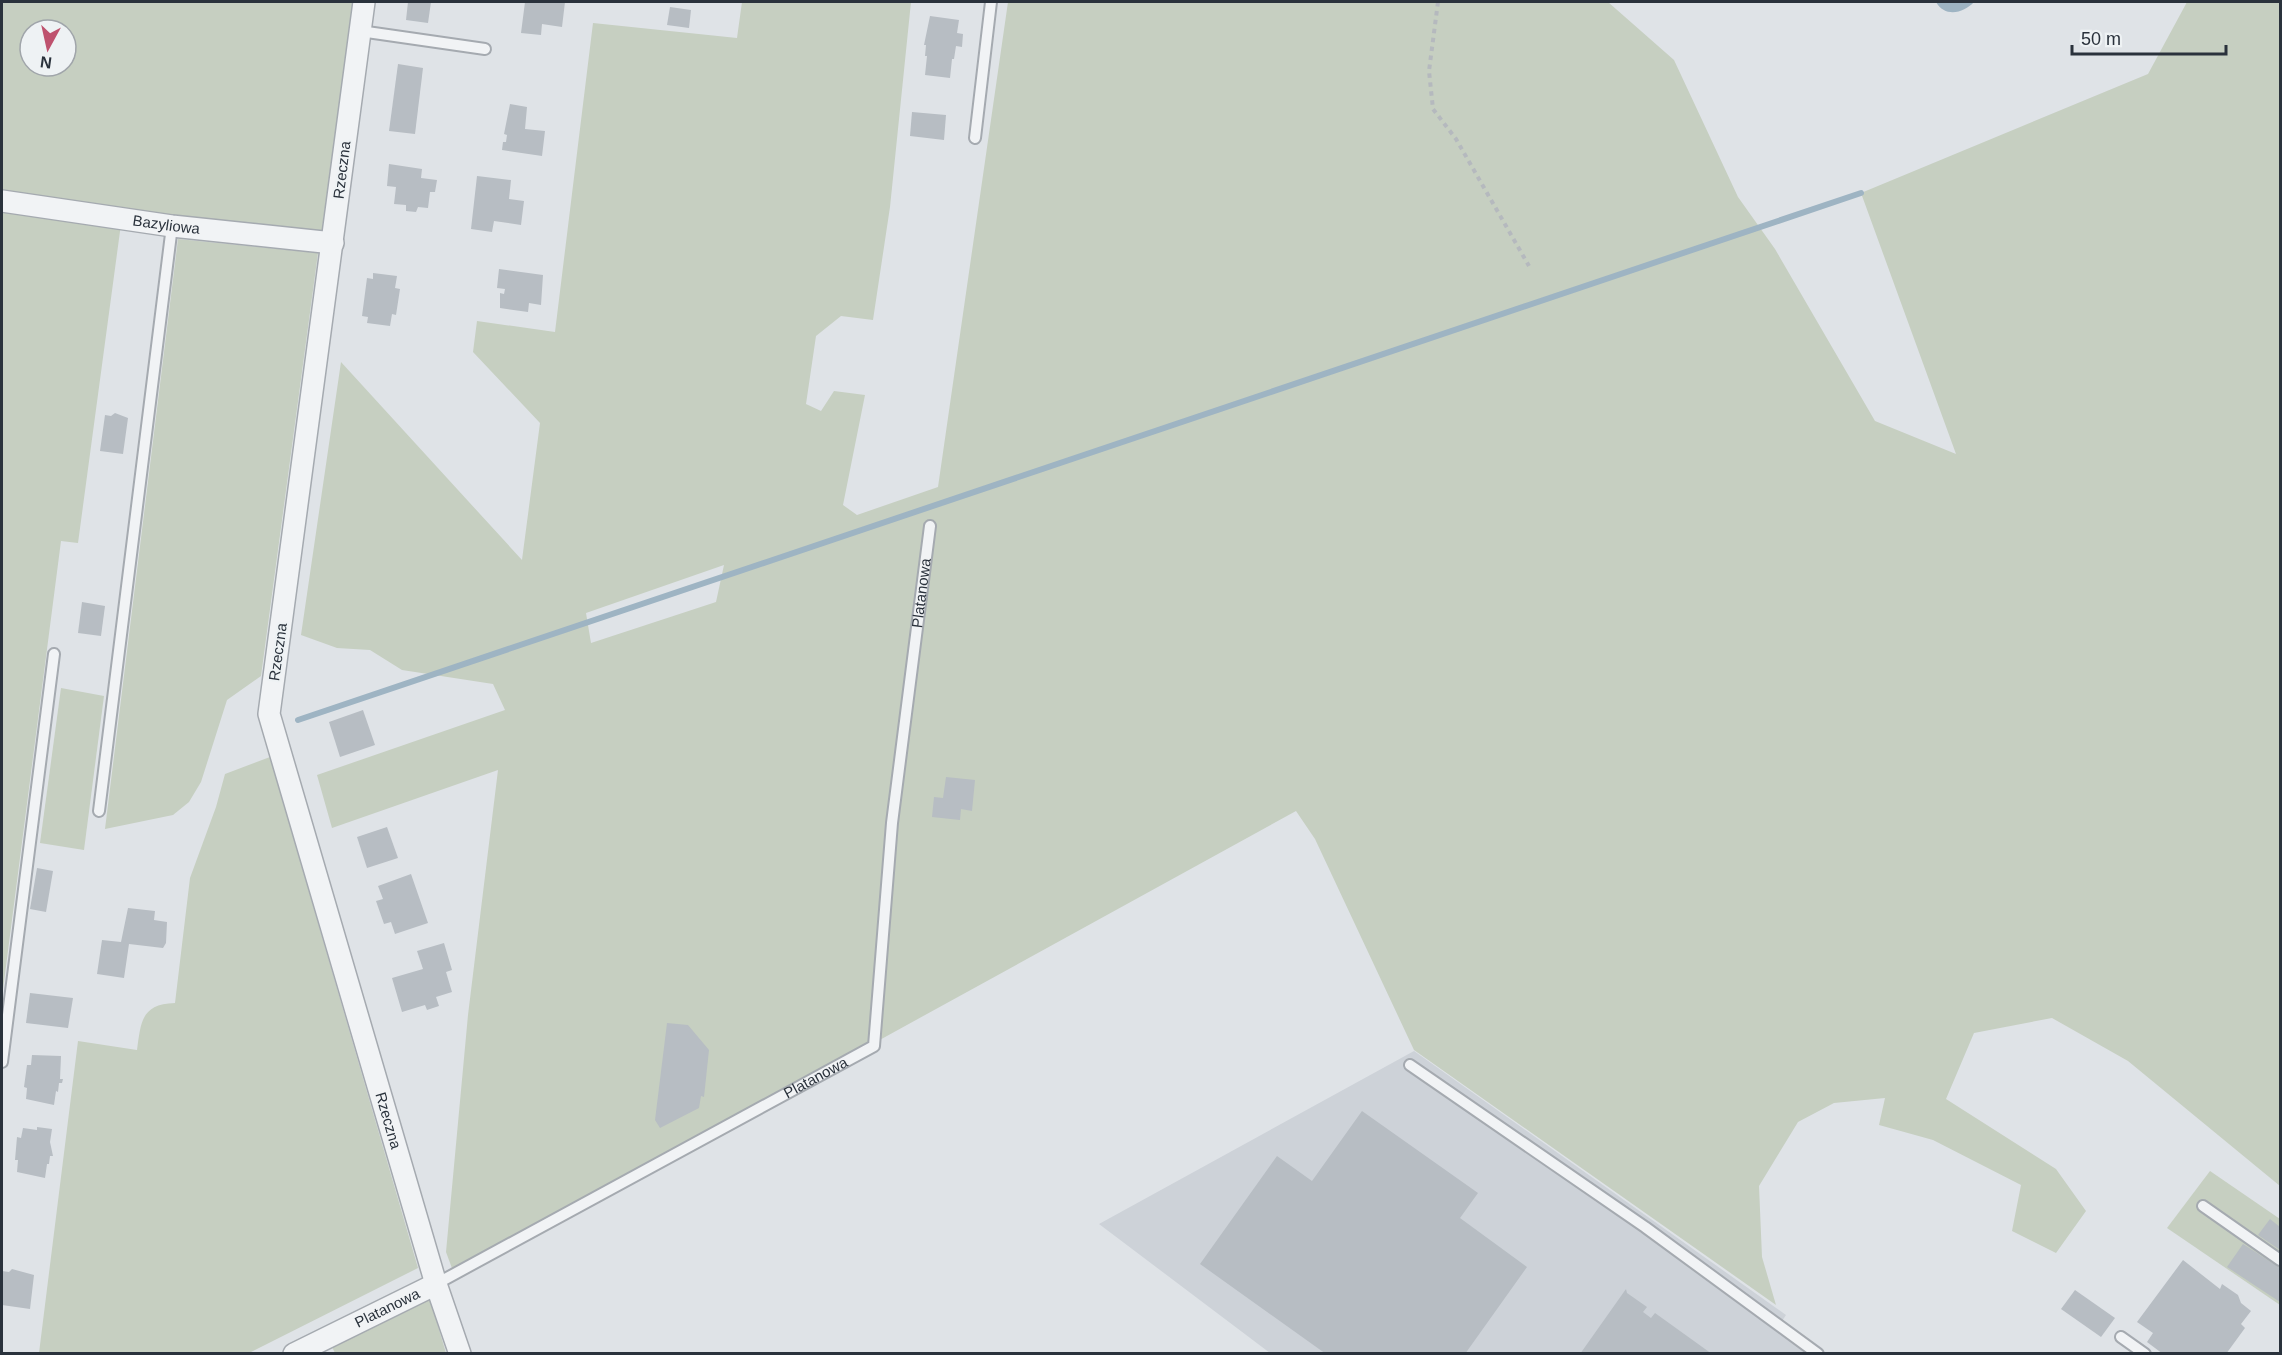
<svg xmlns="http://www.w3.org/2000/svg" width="2282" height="1355" font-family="Helvetica,sans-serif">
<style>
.built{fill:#cdd2d8}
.green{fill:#c6cfc1;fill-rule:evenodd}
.water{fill:#9eb4c3}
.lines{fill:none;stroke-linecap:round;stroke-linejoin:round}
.stream{stroke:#9eb4c3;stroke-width:6}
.building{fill:#b7bdc3}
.lane-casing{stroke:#a5aab0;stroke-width:14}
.street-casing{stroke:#a5aab0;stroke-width:24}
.path{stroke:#b5b9be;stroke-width:4;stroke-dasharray:4.5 4.5;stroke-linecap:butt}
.lane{stroke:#f1f3f5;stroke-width:10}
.street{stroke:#f1f3f5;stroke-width:21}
.labels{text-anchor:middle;stroke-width:4.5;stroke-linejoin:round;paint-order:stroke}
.street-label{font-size:15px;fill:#2a323c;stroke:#eef2f4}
</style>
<rect width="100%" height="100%" fill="#dfe3e7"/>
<polygon class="built" points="1414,1051 1786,1315 1776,1330 1807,1353 1270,1353 1099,1224"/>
<g class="green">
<path d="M2 2H353L321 236 2 193ZM30 30H66V66H30Z"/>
<path d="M742 2H911L890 207 873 320 841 316 816 336 806 404 821 411 834 391 865 395 843 505 857 515 938 487 1008 2H1608L1674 60 1738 197 1775 249 1875 421 1956 454 1861 193 2148 74 2187 2H2280V1186L2128 1061 2052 1018 1974 1033 1946 1099 2056 1169 2086 1211 2056 1253 2012 1231 2021 1185 1933 1140 1879 1125 1885 1098 1834 1103 1798 1122 1759 1186 1762 1257 1776 1305 1414 1050 1315 839 1296 811 636 1174 453 1271 446 1252 468 1015 498 770 332 828 317 775 505 710 493 684 402 670 370 650 337 648 301 635 341 362 522 560 540 423 473 352 477 321 555 332 593 23 737 38ZM724 565 716 602 591 643 586 613Z"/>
<polygon points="2,208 121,224 78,543 61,541 2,997"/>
<polygon points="178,239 318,253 261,676 227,700 201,782 189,802 173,815 105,829"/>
<polygon points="61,688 104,696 84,850 40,843"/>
<path d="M270 757 418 1268 249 1353H39L78 1041 137 1050C141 1022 141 1004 175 1003L190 878 216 807 225 774Z"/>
<polygon points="2210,1171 2280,1219 2280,1305 2167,1228"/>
<polygon points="430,1299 446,1353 335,1353 332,1347"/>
</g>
<path class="water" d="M1936 2H1974C1964 13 1945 18 1936 2Z"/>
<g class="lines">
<polyline class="stream" points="298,720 1861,193"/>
</g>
<g class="building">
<polygon points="408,2 431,2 428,23 406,20"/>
<polygon points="525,2 565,2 562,27 542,24 541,35 521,33"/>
<polygon points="670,7 691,10 689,28 667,25"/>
<polygon points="930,16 959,20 957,33 963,34 962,47 956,46 954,59 952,59 950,78 925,75 927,56 925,56 926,45 924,45"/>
<polygon points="398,64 423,68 415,134 389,131"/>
<polygon points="510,104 527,107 525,129 545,131 542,156 502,150 503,142 506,142 507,135 504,134"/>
<polygon points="912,112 946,115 944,140 910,136"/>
<polygon points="389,164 422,169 421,178 437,180 435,192 430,192 428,208 418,207 416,212 406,211 406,205 394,204 396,187 387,186"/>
<polygon points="477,176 511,180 509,199 524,201 521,225 494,221 492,232 471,229"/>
<polygon points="499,269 543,275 541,305 529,303 528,312 500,308 500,293 504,294 505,289 497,288"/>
<polygon points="373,273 397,276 395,288 400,289 396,315 392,314 390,326 367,323 368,317 362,316 367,278 373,279"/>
<polygon points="115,413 128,418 123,454 100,451 105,415 111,416"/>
<polygon points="82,602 105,606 101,636 78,633"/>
<polygon points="363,710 375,745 340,757 329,722"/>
<polygon points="946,777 975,780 972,811 961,809 960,820 932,817 934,797 943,798"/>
<polygon points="387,827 398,858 367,868 357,837"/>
<polygon points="37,868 53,871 46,912 30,909"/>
<polygon points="411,874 428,923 395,934 391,922 384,924 376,901 383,899 378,886"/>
<polygon points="128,908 155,911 154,920 167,922 166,943 163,948 129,944 124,978 97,974 102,940 121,942"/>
<polygon points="444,943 452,970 446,972 452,992 436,997 439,1006 427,1010 425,1005 402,1012 392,978 423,969 417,951"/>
<polygon points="30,993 73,998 68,1028 26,1023"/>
<polygon points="667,1023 688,1025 709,1050 704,1097 701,1096 699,1108 660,1128 655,1120"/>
<polygon points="32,1055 61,1056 60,1079 63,1079 62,1083 59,1083 58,1092 56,1091 54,1105 26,1099 27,1088 24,1087 27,1065 31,1065"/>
<polygon points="1362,1111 1478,1193 1460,1218 1527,1267 1465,1354 1326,1354 1200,1264 1277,1156 1312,1181"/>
<polygon points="37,1127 52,1129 50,1142 53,1156 50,1156 49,1164 47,1164 45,1178 17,1172 18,1160 15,1160 17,1137 21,1138 23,1128 37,1130"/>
<polygon points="2270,1219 2280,1227 2280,1250 2258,1235"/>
<polygon points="2243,1244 2280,1268 2280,1302 2227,1267"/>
<polygon points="2183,1260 2220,1289 2222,1284 2238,1295 2241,1303 2251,1311 2241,1324 2245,1328 2226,1354 2163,1354 2147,1342 2153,1333 2137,1322"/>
<polygon points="12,1269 34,1275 30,1309 2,1305 2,1271 9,1272"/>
<polygon points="1626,1289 1627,1293 1647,1307 1643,1312 1651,1318 1655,1313 1712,1354 1580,1354"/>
<polygon points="2075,1290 2115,1318 2101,1337 2061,1309"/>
</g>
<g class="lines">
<g class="lane-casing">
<g id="lane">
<polyline points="360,31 485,49"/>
<polyline points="975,138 991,2"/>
<polyline points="99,811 172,226"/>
<polyline points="2,1062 54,654"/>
<polyline points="1410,1065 1645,1227 1818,1354"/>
<polyline points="2203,1206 2280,1260"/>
<path id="s1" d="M436 1284 874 1046 892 823 930 526"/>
<polyline points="2121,1337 2145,1354"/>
</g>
</g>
<g class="street-casing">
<g id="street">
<path id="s2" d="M364 2 269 714 436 1284 460 1354"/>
<path id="s3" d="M2 201 172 226 333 243"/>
<path id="s4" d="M294 1354 436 1284"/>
</g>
</g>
<polyline class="path" points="1438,2 1429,71 1433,109 1456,139 1529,266"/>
<use href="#lane" class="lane"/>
<use href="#street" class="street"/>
</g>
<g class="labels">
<g class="street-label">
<text transform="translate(342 170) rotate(-83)" y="5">Rzeczna</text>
<text dy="5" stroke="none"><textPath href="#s3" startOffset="166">Bazyliowa</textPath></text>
<text dy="5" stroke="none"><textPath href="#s1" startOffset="954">Platanowa</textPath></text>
<text transform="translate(278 652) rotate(-82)" y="5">Rzeczna</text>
<text dy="5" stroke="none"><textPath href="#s1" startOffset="432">Platanowa</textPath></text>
<text dy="5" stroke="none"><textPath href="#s2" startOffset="1142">Rzeczna</textPath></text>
<text dy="5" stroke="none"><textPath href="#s4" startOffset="104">Platanowa</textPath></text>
</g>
</g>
<rect width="2282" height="1355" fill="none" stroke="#2a323c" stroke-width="6"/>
<g transform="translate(48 48) rotate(188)"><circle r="28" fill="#eef2f4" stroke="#a0a5aa" stroke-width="1.5"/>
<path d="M0-4.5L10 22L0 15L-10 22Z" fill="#be526e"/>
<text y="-9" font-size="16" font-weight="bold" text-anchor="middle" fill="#2a323c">N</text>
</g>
<path d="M2072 45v9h154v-9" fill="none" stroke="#2a323c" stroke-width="3"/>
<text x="2081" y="45" font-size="18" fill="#2a323c" stroke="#eef2f4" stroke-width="4.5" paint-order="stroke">50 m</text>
</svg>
